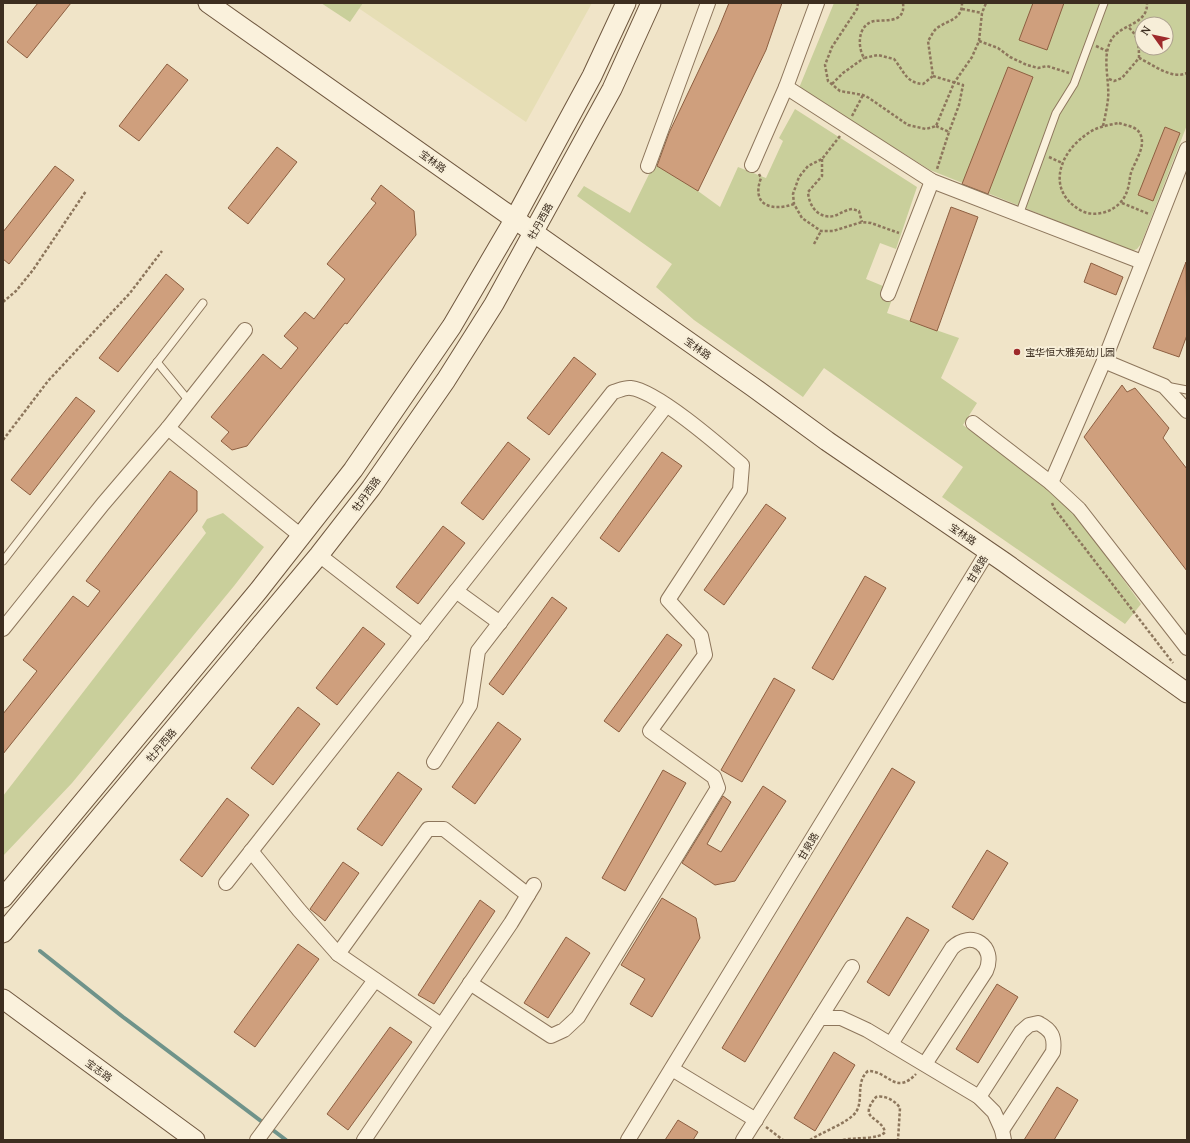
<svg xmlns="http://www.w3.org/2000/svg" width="1190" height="1143" font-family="'PT Serif','Noto Sans SC',serif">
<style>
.farmland{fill:#e6deb5}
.green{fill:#c9cf9b;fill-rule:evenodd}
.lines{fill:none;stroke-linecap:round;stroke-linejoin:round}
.stream{stroke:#6f938a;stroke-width:4}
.building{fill:#cf9f7d;stroke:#8d5f41}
.lane-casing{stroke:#8d765c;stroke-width:9}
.street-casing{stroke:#8d765c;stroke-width:16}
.secondary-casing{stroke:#6f573f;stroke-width:21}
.path{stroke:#8d765c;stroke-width:2.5;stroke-dasharray:3 2;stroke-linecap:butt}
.lane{stroke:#faf1dc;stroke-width:7}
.street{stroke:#faf1dc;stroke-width:14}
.secondary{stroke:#faf1dc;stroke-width:19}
.poi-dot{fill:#9e2a2b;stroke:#f7eed8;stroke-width:1.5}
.labels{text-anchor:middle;stroke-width:4;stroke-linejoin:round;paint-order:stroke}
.street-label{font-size:10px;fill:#3d2e20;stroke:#f7eed8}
.poi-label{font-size:10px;fill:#3d2e20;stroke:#f7eed8;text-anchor:start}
</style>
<rect width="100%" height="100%" fill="#f0e4c8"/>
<polygon class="farmland" points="351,3 592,3 526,122"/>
<g class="green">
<polygon points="321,3 363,3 350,22"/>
<path d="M834 3H1187V125L1141 244 1137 249 1132 251 930 170 799 88ZM1142 24H1166V48H1142Z"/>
<polygon points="795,109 917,187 896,249 880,243 866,279 895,291 887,313 959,338 941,378 977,403 963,425 1057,495 1081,521 1141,604 1125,624 942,497 963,467 824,368 803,397 694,320 656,287 672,264 577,196 584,186 630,213 654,164 698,191 720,207 738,167 766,178 783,141 779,138"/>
<polygon points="223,513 264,547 234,586 72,783 3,856 3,796 206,533 202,527 207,519"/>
</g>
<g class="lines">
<polyline class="stream" points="40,951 123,1017 286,1140"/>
</g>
<g class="building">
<polygon points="38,3 71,3 27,58 7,42"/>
<polygon points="729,3 782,3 766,50 698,191 657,166 669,133 718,30"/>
<polygon points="1033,3 1064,3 1047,50 1019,40"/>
<polygon points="167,64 188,80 139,141 119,126"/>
<polygon points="1008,67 1033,77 988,194 962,184"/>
<polygon points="1165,127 1180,133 1153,201 1138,195"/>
<polygon points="277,147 297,162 248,224 228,208"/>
<polygon points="55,166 74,180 9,264 3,259 3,232"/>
<polygon points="381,185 414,211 416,235 347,324 345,323 247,446 232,450 221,441 229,432 211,417 263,354 281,369 298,348 284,336 305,312 314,319 345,279 327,264 376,203 371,199"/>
<polygon points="951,207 978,217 937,331 910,321"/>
<polygon points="1186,262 1187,335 1179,357 1153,348"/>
<polygon points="1091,263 1123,277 1116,295 1084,282"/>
<polygon points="166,274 184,289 118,372 99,358"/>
<polygon points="574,357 596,374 549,435 527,418"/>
<polygon points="1122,385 1127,392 1135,388 1169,428 1163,438 1187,469 1187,571 1084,437"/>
<polygon points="76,397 95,411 30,495 11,480"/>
<polygon points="508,442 530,459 483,520 461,503"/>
<polygon points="662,452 682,466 619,552 600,538"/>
<polygon points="170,471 197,491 197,511 3,754 3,714 37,671 23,660 73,596 88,607 100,591 86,581"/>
<polygon points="766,504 786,518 724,605 704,590"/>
<polygon points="443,526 465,543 418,604 396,587"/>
<polygon points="865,576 886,588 833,680 812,668"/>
<polygon points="552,597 567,608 503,695 489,684"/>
<polygon points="363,627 385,644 337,705 316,688"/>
<polygon points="667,634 682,645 619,732 604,721"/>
<polygon points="774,678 795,690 742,782 721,770"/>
<polygon points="298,707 320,724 273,785 251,768"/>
<polygon points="498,722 521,739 475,804 452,787"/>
<polygon points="892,768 915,782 745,1062 722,1048"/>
<polygon points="663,770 686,783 625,891 602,878"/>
<polygon points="398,772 422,789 382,846 357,829"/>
<polygon points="763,786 786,801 735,881 715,885 682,863 723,796 731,802 707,844 721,852"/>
<polygon points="227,798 249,815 202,877 180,860"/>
<polygon points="987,850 1008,863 973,920 952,907"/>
<polygon points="343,862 359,873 325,921 310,909"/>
<polygon points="662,898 696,918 700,938 652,1017 630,1004 645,979 621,965"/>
<polygon points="480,900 495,911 434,1004 418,995"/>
<polygon points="907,917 929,930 889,996 867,982"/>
<polygon points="566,937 590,953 548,1018 524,1003"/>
<polygon points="298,944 319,959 255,1047 234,1032"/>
<polygon points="997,984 1018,997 978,1063 956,1049"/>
<polygon points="390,1027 412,1042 348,1130 327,1114"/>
<polygon points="834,1052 855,1065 815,1131 794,1118"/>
<polygon points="1057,1087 1078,1100 1054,1140 1024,1140"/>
<polygon points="678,1120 698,1132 693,1140 665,1140"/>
</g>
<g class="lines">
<g class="lane-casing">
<g id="lane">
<polyline points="1019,215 1056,113 1074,84 1104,3"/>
<polyline points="157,362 189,401"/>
<polyline points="1166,386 1187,390"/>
<polyline points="3,561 203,303"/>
</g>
</g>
<g class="street-casing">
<g id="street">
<polyline points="786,87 932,181 1142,262"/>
<polyline points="752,165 786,87 817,3"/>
<polyline points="648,166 708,3"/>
<polyline points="888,294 932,181"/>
<polyline points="1104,361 1164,386 1187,411"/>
<polyline points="973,423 1051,483 1079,509 1187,648"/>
<polyline points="168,428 301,536"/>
<polyline points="1051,483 1104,361 1187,149"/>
<polyline points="319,555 422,635"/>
<polyline points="456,591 500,623"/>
<polyline points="3,629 103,504 168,428 245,330"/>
<polyline points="434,762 470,705 478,651 666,406"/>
<polyline points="251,851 299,910 338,954 441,1025"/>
<path d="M226 883 613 392C618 391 625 387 631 388 657 391 720 446 742 465L740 490 668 600 701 636 705 655 650 731 714 777 718 788 578 1017 564 1030 551 1036 470 983"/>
<polyline points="338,954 428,829 444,829 528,895"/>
<polyline points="820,1018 841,1018 867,1030 979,1097 994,1112 1002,1130 1004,1140"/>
<path d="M891 1044 952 948C971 929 997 946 986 971L925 1064"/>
<polyline points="672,1069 756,1120"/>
<path d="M979 1097 1021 1032 1029 1025 1038 1023C1052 1030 1055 1037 1053 1052L1002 1130"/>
<polyline points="257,1140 375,980"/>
<polyline points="364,1140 511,923 534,885"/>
<polyline points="628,1140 988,551"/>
<polyline points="743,1140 852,967"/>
</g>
</g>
<g class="secondary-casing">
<g id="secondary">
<polyline points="208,3 753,387 827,441 1004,562 1187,693"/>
<polyline points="3,898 259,590 353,470 452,326 514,220 592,76 626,3"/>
<polyline points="3,933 319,555 371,488 446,380 494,304 612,89 651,3"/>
<polyline points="3,999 195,1140"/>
</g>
</g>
<g class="path">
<polyline points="858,3 857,9 832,47 825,65 828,81 840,91 863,95 869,98 908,125 926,129 936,126 954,83 972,57 979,41 982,13 986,3"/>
<path d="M903 3C906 26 881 18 871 22 857 28 858 48 864 58L878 55 894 59C904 71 906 83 923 84L933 76 928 41C931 37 933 31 937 28 948 20 962 20 962 3"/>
<polyline points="962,9 982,13"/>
<polyline points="979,41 998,48 1010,57 1027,65 1038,68 1047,66 1069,73"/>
<polyline points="1096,46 1107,51"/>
<path d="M1139 58C1152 64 1172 80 1187 73"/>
<polyline points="933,76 963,85 959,105 949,132"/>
<path d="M1109 79 1114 81 1122 78 1139 58C1139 45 1138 35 1128 27"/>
<polyline points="832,84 843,73 864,58"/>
<polyline points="852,116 863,95"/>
<path d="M1119 123C1127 126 1138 126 1141 136 1145 147 1136 160 1132 170 1129 177 1130 184 1127 191 1122 209 1097 220 1080 210 1046 190 1059 153 1087 134 1096 127 1108 125 1119 123Z"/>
<polyline points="936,126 949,132 937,169"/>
<path d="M1103 126C1105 117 1107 108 1108 99 1110 79 1100 53 1114 36 1125 24 1148 23 1147 3"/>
<polyline points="840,136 822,159 808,166 799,177 793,194 794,204 802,218 821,231 833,231 862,222 871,223 899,233"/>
<polyline points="1049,157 1062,163"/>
<path d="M822 159V176L808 192C809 206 818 219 834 216 840 214 845 210 852 209L859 211 862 222"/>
<path d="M759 174 761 178C751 205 771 212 794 204"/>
<polyline points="1122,203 1149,214"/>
<polyline points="814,244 821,231"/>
<polyline points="3,302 16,291 33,270 86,191"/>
<polyline points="3,440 48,381 130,293 162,251"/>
<polyline points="1052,503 1054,508 1173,663"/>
<polyline points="766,1127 783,1140"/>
<path d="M810 1140C822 1132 848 1123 856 1112 864 1100 855 1082 868 1071 889 1071 895 1096 916 1074"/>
<path d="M843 1140C854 1137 879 1140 885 1132 881 1116 857 1120 876 1097 884 1095 895 1100 900 1108L898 1140"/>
</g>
<use href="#lane" class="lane"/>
<use href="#street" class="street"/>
<use href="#secondary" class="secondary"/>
</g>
<circle class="poi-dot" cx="1017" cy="352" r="4"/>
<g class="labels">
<g class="street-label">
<text transform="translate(433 161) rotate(36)" y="4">宝林路</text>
<text transform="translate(540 221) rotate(-61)" y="4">牡丹西路</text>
<text transform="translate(698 348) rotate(35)" y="4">宝林路</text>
<text transform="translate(366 494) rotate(-54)" y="4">牡丹西路</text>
<text transform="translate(963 534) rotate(34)" y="4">宝林路</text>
<text transform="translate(977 569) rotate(-59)" y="4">甘泉路</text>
<text transform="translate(161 745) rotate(-50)" y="4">牡丹西路</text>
<text transform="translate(808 846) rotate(-59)" y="4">甘泉路</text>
<text transform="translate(99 1070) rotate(36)" y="4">宝志路</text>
</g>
<g class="poi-label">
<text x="1025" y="356">宝华恒大雅苑幼儿园</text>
</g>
</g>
<rect width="1190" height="1143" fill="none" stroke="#3d2e20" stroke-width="8"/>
<g transform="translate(1154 36) rotate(303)"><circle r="19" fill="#f7eed8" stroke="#ada18e"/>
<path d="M0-3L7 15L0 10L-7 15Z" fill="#9e2a2b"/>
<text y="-6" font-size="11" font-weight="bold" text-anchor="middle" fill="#3d2e20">N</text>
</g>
</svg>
